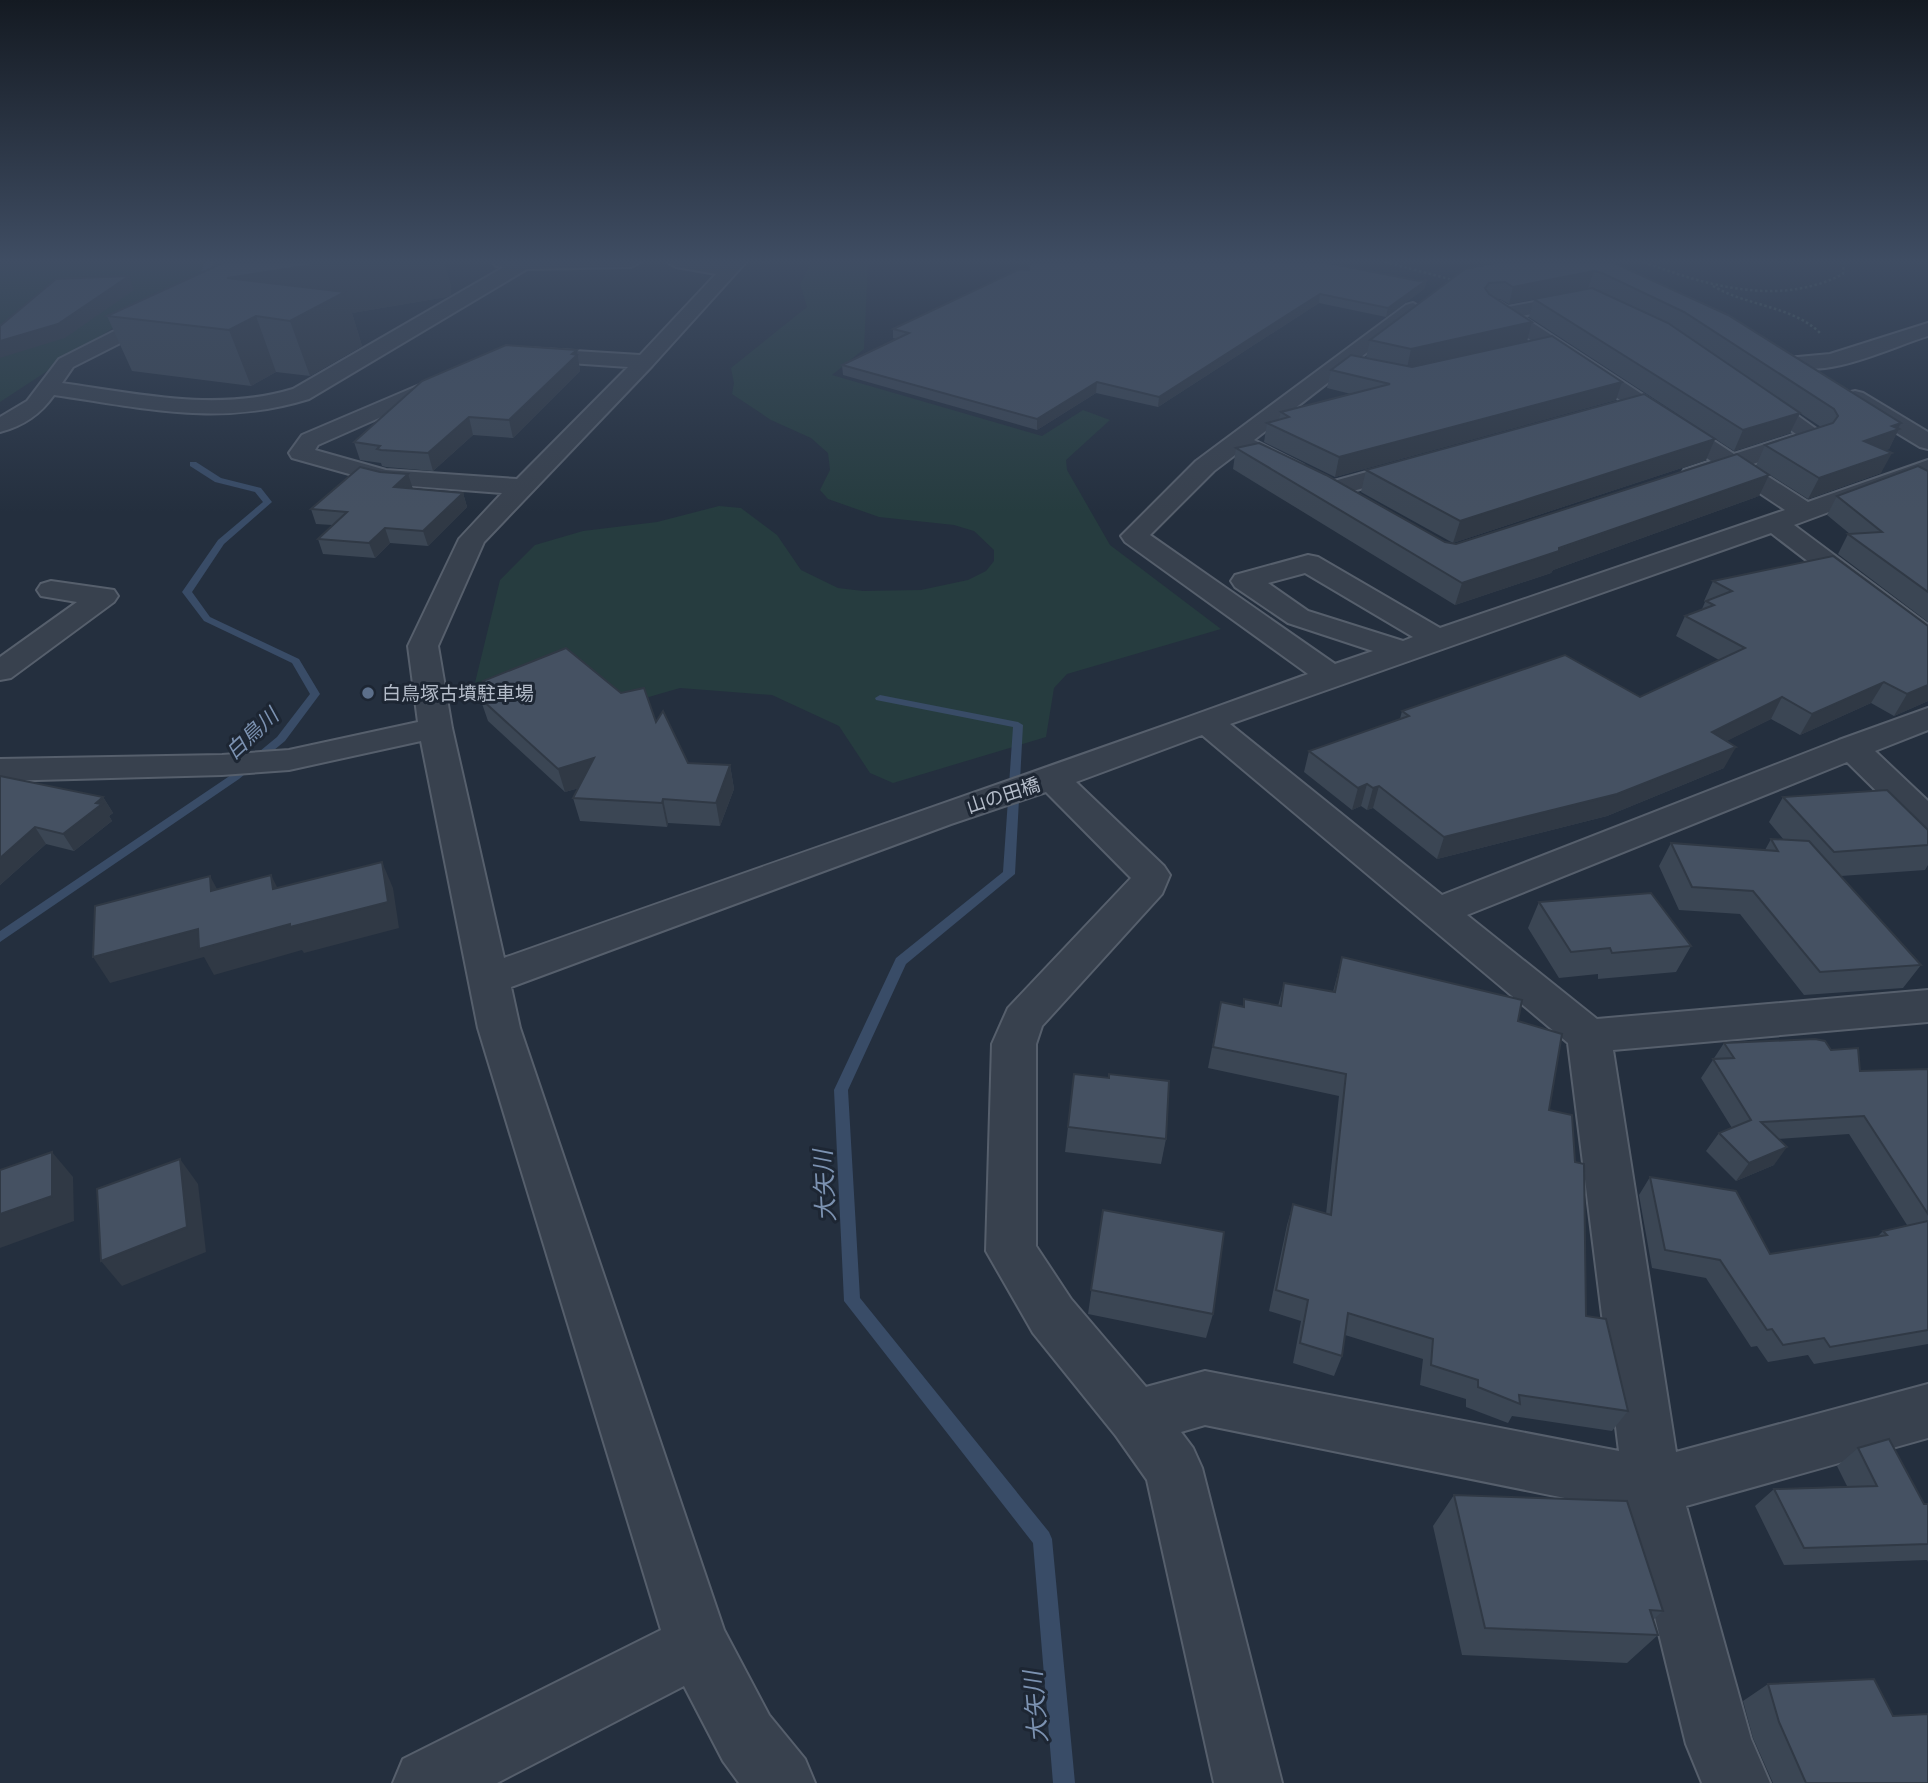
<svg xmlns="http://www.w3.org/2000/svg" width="1928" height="1783" font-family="'Nunito Sans','Noto Sans JP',sans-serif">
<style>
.green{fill:#263c3f}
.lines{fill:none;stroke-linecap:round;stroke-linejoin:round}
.stream{fill:#394c67;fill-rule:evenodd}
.minor-casing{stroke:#565f6c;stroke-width:4}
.path{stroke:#44595c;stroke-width:2.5;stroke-dasharray:2.5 2.5;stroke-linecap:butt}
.minor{fill:#38414e;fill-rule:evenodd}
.wall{fill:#3b4654}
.shaded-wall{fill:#303945}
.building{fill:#455162;stroke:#303945;stroke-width:2}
.service-dot{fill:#5c6f8a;stroke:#1d2633;stroke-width:2.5}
.labels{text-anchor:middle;stroke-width:6;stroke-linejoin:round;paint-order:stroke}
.poi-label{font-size:19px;fill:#b4bcc9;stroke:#1d2633;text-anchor:start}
.street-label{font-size:19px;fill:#b4bcc9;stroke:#1d2633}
.water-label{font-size:21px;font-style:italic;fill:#7c92b1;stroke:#1d2633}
.near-water-label{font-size:24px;font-style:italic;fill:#7c92b1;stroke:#1d2633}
</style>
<rect width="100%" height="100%" fill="#242f3e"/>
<g class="green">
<polygon points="0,262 219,262 186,280 0,402"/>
<polygon points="807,262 868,262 864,349 832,375 1042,436 1083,410 1110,420 1066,460 1067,470 1110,545 1221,629 1067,674 1054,688 1046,737 893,783 870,773 839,726 772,695 680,688 621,705 576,661 473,691 500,580 535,545 583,531 657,522 719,506 741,508 777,535 801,570 838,588 863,591 921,590 968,580 986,571 994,561 994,550 974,531 954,525 879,517 828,499 820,490 830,470 828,453 811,438 771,420 732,394 734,383 731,368 807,307 800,284 810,265"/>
</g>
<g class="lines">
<g class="stream">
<path d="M205 262H211C207 272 204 282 192 282V280L200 274Z"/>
<polygon points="190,462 196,462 221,478 261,488 272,502 224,544 192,592 210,617 299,659 320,694 285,741 239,779 0,942 0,931 231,775 277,737 310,694 292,663 204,621 182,592 218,540 263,502 255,492 215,482 190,466"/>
<polygon points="880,695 1018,722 1023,725 1015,874 906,964 848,1090 860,1298 1049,1532 1052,1539 1075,1783 1053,1783 1033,1543 844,1301 834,1090 896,958 1003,872 1013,727 876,700 875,698"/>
</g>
<g class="minor-casing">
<g id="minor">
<path d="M213 262H231L224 278 152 327 73 367 62 383C139 394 217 412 293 389L504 267 496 266 493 262H640L631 267 527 269 309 399C219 427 144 408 54 395 40 415 23 426 0 432V417L27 401 59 359 138 319 210 271Z"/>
<path d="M667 262H746L652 366 484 542 438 646 452 728 504 958C772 862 1041 771 1308 674L1125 542 1121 536 1196 461 1406 305 1413 303 1423 309 1254 440 1303 465 1306 470 1303 475C1282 480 1258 461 1239 452L1214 471 1150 535 1335 664 1373 651 1288 623 1235 587 1231 581 1235 575 1308 555 1318 557 1440 628 1785 510 1728 472 1693 482 1684 480 1681 475 1684 470 1711 461 1486 310 1483 306 1486 302H1500L1508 307 1581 293 1588 295 1591 299 1588 303 1522 316 1734 454 1796 434 1740 393 1743 388H1759L1826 436 1822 441 1750 465 1808 502 1928 460V475L1794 525 1928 625V648L1917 645 1771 533 1230 724 1442 895 1839 740 1928 708V730L1875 751 1928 801V833L1915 829 1847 762 1467 915 1597 1019 1928 990V1022L1613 1050 1676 1452 1928 1384V1438L1686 1506 1751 1739 1770 1783H1702L1686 1744 1629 1511 1205 1425 1181 1432 1193 1448 1202 1468 1282 1783H1214L1147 1480 1116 1436 1033 1333 986 1251 992 1044 1008 1008 1131 878 1046 792 951 824 511 987 520 1028 724 1630 769 1715 805 1759 815 1783H739L723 1761 684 1686 497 1783H393L403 1759 661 1630 478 1028 421 741 289 770 222 775 0 781V759L222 755 289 750 418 722 408 646 459 539 502 493 385 484 292 458 289 453 302 435 450 372 458 373 461 378 458 383 318 445 315 450 386 470 517 479 628 367 526 360 519 358 516 354 519 350 526 348 640 355 716 274 676 267ZM1305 573 1413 637 1403 641 1308 611 1268 583ZM1202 735 1568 1043 1619 1451 1205 1371 1146 1387 1071 1299 1036 1246V1044L1042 1026 1162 894 1170 875 1164 866 1076 782Z"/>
<path d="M1928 323V336C1886 349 1832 378 1787 366L1783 362 1787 358 1830 354Z"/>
<polygon points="1855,391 1863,393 1928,432 1928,449 1920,447 1847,403 1844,398 1847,393"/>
<polygon points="1414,459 1423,461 1426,466 1423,471 1332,497 1323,494 1319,489 1323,484"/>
<polygon points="51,581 114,590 118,596 114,602 11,678 0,680 0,657 77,602 41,596 37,590 41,584"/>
</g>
</g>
<g class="path">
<polyline points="1385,262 1453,280"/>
<path d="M1644 262C1707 286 1780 307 1843 274L1844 262"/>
<path d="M1713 286C1746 306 1794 306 1821 334"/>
</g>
<use href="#minor" class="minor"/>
</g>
<g class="wall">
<polygon points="225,262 444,262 451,286 451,295 446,297 352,313 362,346 310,376 276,372 251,386 132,371 107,316"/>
<polygon points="1500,262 1612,262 1901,423 1889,449 1886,450 1881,473 1808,499 1756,466 1765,445 1821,427 1800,413 1790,433 1734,451 1529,317 1534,299 1509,304 1500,299 1497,300 1532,322 1527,341 1412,367 1622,382 1616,400 1335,477 1264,442 1267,423 1279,419 1281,412 1351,394 1327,388 1331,370 1366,358 1370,340"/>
<polygon points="1339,264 1338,265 1419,281 1427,280 1424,289 1386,317 1319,303 1158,407 1096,393 1037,430 843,375 842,365 896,339 893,338 893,329 1029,270"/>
<polygon points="577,350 580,371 513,438 473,435 433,471 386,467 382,466 381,463 360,460 354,442"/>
<polygon points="1715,439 1706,460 1453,543 1361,492 1366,470"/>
<polygon points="1236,448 1445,542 1456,544 1759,496 1553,570 1551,573 1455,605 1233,469"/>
<polygon points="1928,471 1928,622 1838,554 1848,534 1850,534 1827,515 1837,496"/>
<polygon points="380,472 413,488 463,493 467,507 428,546 390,543 375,558 323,554 318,539 332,525 316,524 311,509"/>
<polygon points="1713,581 1928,626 1928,701 1894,716 1871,703 1800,735 1771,719 1726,741 1724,768 1607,816 1437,859 1373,808 1367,810 1361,806 1352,810 1304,772 1309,751 1400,719 1402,711 1640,697 1719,660 1676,636 1685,616 1702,609 1705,602 1704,601"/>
<polygon points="483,681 656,722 688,763 730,765 734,789 720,826 668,823 667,827 580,821 573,798 579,788 565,792 488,721 480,698 487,695"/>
<polygon points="0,776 103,797 113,813 109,816 112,821 74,851 46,844 0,885"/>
<polygon points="1783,797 1928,830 1928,865 1925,870 1841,876 1921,965 1903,988 1804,995 1740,914 1679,910 1659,866 1671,843 1765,850 1771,839 1784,840 1769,822"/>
<polygon points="1539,902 1691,946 1676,972 1598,979 1598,974 1559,978 1528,928"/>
<polygon points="1342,957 1518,1021 1549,1110 1575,1162 1586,1316 1628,1411 1612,1431 1512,1416 1508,1423 1466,1407 1466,1399 1420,1385 1423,1359 1345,1335 1342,1356 1334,1376 1293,1363 1301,1321 1269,1311 1287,1225 1293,1204 1326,1214 1339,1096 1208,1068 1221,1002 1243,1006 1244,999 1278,1006 1284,983 1333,992"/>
<polygon points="1724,1043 1831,1050 1860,1071 1928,1069 1928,1344 1814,1364 1808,1355 1768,1362 1757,1346 1751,1347 1706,1278 1652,1268 1639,1195 1650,1177 1770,1254 1877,1237 1883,1231 1907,1225 1849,1134 1778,1139 1774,1165 1736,1181 1706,1151 1719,1133 1732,1128 1701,1078"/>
<polygon points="1109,1078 1166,1139 1161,1164 1065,1152 1068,1127"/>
<polygon points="1103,1210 1213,1314 1206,1338 1088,1314"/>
<polygon points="1858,1448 1924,1504 1928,1504 1928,1562 1927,1560 1784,1565 1755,1506 1774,1489 1847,1486 1837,1466"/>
<polygon points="1454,1495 1663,1611 1653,1620 1658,1635 1627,1663 1462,1655 1433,1526"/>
<polygon points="1768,1684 1893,1716 1928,1783 1773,1783 1753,1738 1743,1701"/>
</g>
<g class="shaded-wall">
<polygon points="332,262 444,262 451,286 451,295 446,297 352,313 362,346 310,376 290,321 256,316 276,372 251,386 229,330 227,278"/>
<polygon points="1594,271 1588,288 1509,304 1513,287"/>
<polygon points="129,276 134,290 65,338 0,358 0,341"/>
<polygon points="1427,280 1424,289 1386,317 1388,308"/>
<polygon points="1320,294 1319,303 1158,407 1159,397"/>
<polygon points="1532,322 1527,341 1407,368 1411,349"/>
<polygon points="577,350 580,371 513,438 509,420"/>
<polygon points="1097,382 1096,393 1037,430 1037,419"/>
<polygon points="1622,382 1616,400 1335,477 1339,457"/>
<polygon points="1800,413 1790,433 1734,451 1743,430"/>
<polygon points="469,417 473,435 433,471 428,453"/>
<polygon points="1901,423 1898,429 1899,429 1889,449 1854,461 1864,441 1892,426"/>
<polygon points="1715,439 1706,460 1453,543 1460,521"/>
<polygon points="1892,453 1881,473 1808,499 1819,478"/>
<polygon points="408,474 413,489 394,487"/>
<polygon points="1769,475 1759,496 1553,570 1551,573 1455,605 1462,583"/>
<polygon points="463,493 467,507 428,546 423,531"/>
<polygon points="385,528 390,543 375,558 369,543"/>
<polygon points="1884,682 1871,703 1800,735 1812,714"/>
<polygon points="1928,685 1928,701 1894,716 1907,694"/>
<polygon points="1782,697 1771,719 1701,754 1712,732"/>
<polygon points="1736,747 1724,768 1607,816 1437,859 1444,837"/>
<polygon points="594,758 600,782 565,792 558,769"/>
<polygon points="730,765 734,789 720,826 716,803"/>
<polygon points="1367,784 1361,806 1352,810 1358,788"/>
<polygon points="1379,786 1373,808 1367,810 1373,788"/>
<polygon points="103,797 113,813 109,816 112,821 74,851 63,834 96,803"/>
<polygon points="663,799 668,823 667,827 662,803"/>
<polygon points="35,827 46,844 0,885 0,858"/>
<polygon points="382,862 393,888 399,928 304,953 302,950 214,975 204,957 110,983 93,957"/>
<polygon points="271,875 284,901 273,889"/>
<polygon points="210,876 224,902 211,891"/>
<polygon points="1787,1147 1774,1165 1736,1181 1749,1163"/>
<polygon points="52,1152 73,1177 74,1221 0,1248 0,1214"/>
<polygon points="180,1159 198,1184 206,1252 122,1286 101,1261"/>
</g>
<g class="building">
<polygon points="225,262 332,262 227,278 345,292 290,321 256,316 229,330 107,316"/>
<polygon points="1030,262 1328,262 1327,263 1419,281 1427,280 1388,308 1320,294 1159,397 1097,382 1037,419 842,365 909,333 893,329 1020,269 1029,270"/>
<polygon points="1500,262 1612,262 1728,315 1901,423 1892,426 1899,429 1864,441 1892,453 1819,478 1765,445 1833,423 1838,416 1834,409 1684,312 1602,273 1594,271 1513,287 1505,282 1489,283 1485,288 1489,294 1532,322 1411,349 1370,340 1465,269"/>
<polygon points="129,276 58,324 0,341 0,326 56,279"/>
<polygon points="1592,288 1668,323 1800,413 1743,430 1534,299"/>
<polygon points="1552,336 1622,382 1339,457 1267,423 1289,417 1281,412 1390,384 1331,370 1351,355 1412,367"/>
<polygon points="506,345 577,350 572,354 577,355 509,420 469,417 428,453 381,450 377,449 380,446 354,442 422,381"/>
<polygon points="1644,394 1715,439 1460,521 1366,470"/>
<polygon points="1259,443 1326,475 1445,542 1456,544 1737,454 1769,475 1559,548 1559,551 1462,583 1236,448"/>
<polygon points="1918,466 1928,471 1928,592 1848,534 1882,532 1837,496"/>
<polygon points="360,467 380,472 408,474 394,487 463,493 423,531 385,528 369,543 318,539 347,512 311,509"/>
<polygon points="1833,556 1928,626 1928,685 1907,694 1884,682 1812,714 1782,697 1712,732 1736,747 1617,794 1444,837 1379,786 1373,788 1367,784 1358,788 1309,751 1409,716 1402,711 1565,655 1640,697 1745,648 1685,616 1714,605 1706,601 1732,591 1713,581"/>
<polygon points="566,648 621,693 644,688 656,722 663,711 688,763 730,765 716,803 663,799 662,803 573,798 594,758 558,769 480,698 495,692 483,681"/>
<polygon points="0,776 103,797 96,803 102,804 63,834 35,827 0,858"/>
<polygon points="1887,790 1928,830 1928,845 1834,852 1783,797"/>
<polygon points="1771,839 1809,841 1921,965 1820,972 1753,891 1692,887 1671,843 1778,851"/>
<polygon points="382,862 388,902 290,927 290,924 199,949 198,929 93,957 95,906 210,876 211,891 271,875 273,889"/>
<polygon points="1651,893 1691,946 1612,953 1610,948 1571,952 1539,902"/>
<polygon points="1342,957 1522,1000 1518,1021 1562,1034 1549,1110 1572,1115 1575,1162 1584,1164 1586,1316 1606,1319 1628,1411 1519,1395 1520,1404 1478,1387 1478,1380 1431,1365 1433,1339 1348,1313 1342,1356 1300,1343 1308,1300 1276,1290 1293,1204 1331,1215 1346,1074 1213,1047 1221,1002 1244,1007 1244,999 1281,1006 1284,983 1335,992"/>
<polygon points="1815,1039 1825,1041 1831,1050 1858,1048 1860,1071 1928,1069 1928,1214 1864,1116 1761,1122 1787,1147 1749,1163 1719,1133 1751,1120 1713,1059 1734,1058 1724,1043"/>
<polygon points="1074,1074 1109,1078 1109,1074 1169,1081 1166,1139 1068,1127"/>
<polygon points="52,1152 52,1196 0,1214 0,1170"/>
<polygon points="180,1159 187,1227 101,1261 97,1189"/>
<polygon points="1650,1177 1736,1191 1770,1254 1887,1235 1883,1231 1928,1221 1928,1330 1830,1347 1824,1338 1783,1345 1772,1329 1767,1330 1720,1260 1665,1250"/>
<polygon points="1103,1210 1224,1232 1213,1314 1091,1290"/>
<polygon points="1889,1439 1924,1504 1928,1504 1928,1544 1804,1548 1774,1489 1877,1486 1858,1448"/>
<polygon points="1454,1495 1627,1501 1663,1611 1650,1610 1658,1635 1485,1628"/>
<polygon points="1874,1679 1893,1716 1928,1714 1928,1783 1806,1783 1779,1722 1768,1684"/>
</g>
<linearGradient id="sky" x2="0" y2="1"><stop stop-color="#141a22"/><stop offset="0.51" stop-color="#3f4d63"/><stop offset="1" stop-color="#3f4d63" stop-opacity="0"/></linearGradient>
<rect width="1928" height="512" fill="url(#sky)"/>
<circle class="service-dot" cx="368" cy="693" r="7"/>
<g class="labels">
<g class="poi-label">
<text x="382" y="700">白鳥塚古墳駐車場</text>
</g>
<g class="street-label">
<text transform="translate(1003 795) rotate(-18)" y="7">山の田橋</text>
</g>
<g class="water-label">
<text transform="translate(252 734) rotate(-43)" y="7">白鳥川</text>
</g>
<g class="near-water-label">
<text transform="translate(825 1186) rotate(-93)" y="8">大矢川</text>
<text transform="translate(1036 1707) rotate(-95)" y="8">大矢川</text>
</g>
</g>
</svg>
